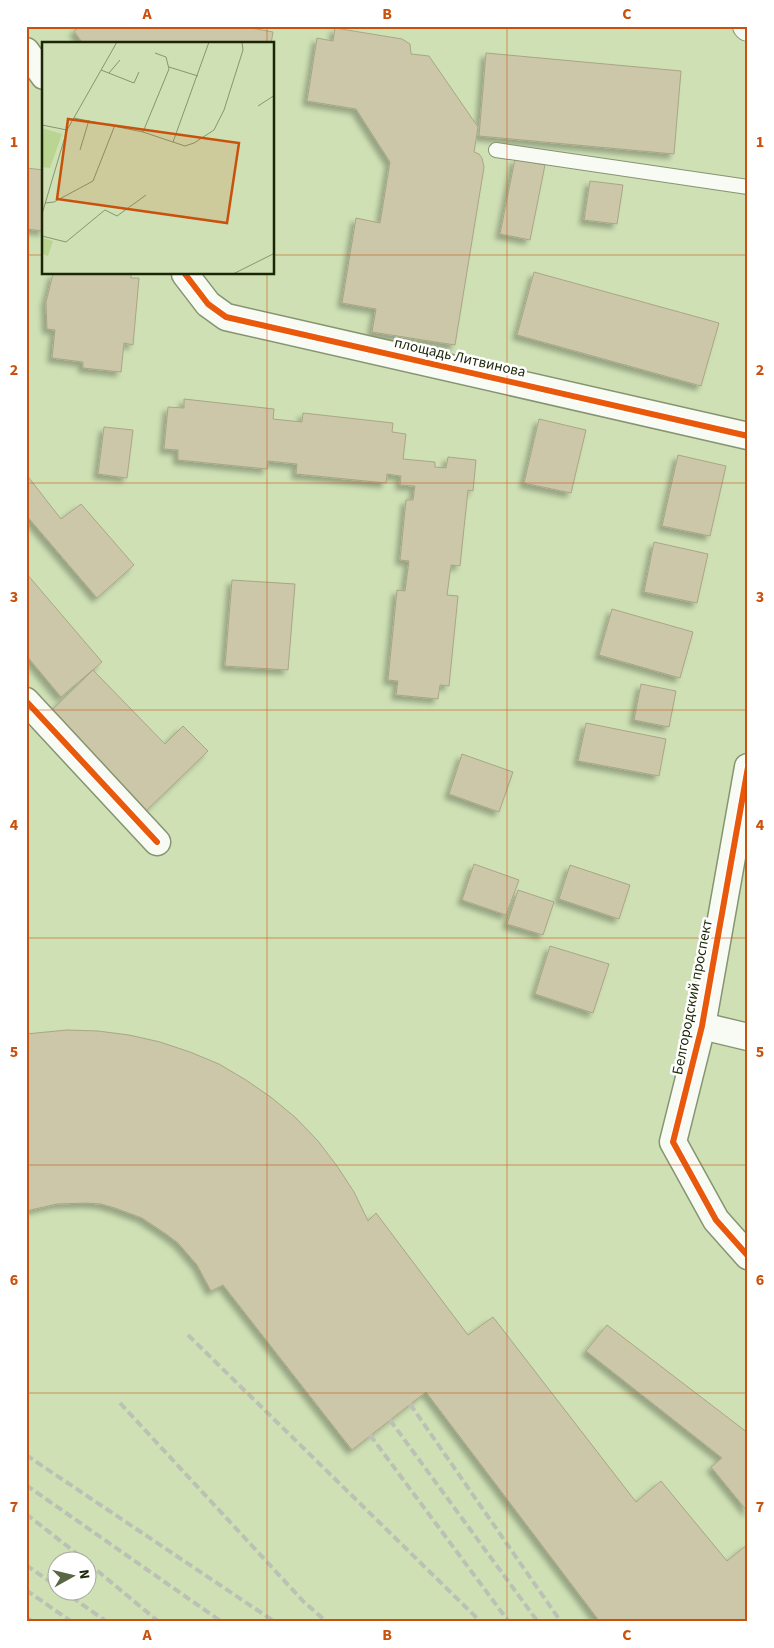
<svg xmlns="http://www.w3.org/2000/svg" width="774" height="1648" font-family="'Source Sans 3',sans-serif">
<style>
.building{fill:#cbc7a8;stroke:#a9a686;filter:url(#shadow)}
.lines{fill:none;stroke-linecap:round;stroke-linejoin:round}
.service-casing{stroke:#869471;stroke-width:16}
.minor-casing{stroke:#869471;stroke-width:29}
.secondary-casing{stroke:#869471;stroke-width:30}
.service{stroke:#f8faf4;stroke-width:14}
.minor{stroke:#f8faf4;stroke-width:26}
.secondary{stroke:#f4f6f1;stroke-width:28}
.rail{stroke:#bcc1b5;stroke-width:4;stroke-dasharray:8 4;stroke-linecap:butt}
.cycleway-casing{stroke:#fff;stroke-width:9}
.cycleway{stroke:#e8590c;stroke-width:6}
.grid{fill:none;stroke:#c9510b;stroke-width:1;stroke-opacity:0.55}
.labels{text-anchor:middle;stroke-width:5;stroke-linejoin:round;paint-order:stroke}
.street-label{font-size:15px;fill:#1b2607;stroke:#fff}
.inset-road{fill:none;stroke:#86966f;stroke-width:1}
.view{fill:#c9510b;fill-opacity:0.15;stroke:#c9510b;stroke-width:2.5}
.inset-edge{fill:none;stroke:#1b2607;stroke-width:2.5}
.neatline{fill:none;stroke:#c9510b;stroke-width:2}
.grid-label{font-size:16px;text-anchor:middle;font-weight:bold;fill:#c9510b}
</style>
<defs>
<filter id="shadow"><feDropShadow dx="-4.5" dy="4.5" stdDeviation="2.5" flood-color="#0004"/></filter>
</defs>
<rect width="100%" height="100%" fill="#cee0b4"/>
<g class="building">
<polygon points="81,26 240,26 273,32 271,44 80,44 81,41 74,31"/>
<polygon points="335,28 402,39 410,44 411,54 429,56 478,127 474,152 479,154 482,158 484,167 455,345 372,332 376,309 342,303 356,218 380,223 390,162 356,109 307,101 317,38 333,41"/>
<polygon points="486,53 681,71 674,154 479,136"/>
<polygon points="515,159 545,165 530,240 500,234"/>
<polygon points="26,168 44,170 44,231 26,229"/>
<polygon points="590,181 623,185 617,224 584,220"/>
<polygon points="534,272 719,323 701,386 517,335"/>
<polygon points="53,274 131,274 131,278 139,278 133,345 124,343 121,372 83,368 83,362 52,358 55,330 47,329 46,302"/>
<polygon points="184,399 274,409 273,419 302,422 303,413 393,423 392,432 406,434 403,459 435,462 435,467 446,468 448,457 476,460 473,491 468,490 460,566 451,565 447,595 458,596 449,686 440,685 438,699 396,695 398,681 388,680 397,590 405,591 409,561 400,560 406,500 413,500 415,486 400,485 401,476 387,474 386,483 296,474 297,464 268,461 267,469 178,460 178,450 164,449 168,407 184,408"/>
<polygon points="539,419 586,430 571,493 524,483"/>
<polygon points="104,427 133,430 127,478 98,474"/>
<polygon points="678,455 726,466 710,536 662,526"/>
<polygon points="26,474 61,519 81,504 134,565 97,598 26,515"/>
<polygon points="654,542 708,554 697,603 644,592"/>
<polygon points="26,573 102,662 61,697 26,655"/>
<polygon points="232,580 295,584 288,670 225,666"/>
<polygon points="612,609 693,632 680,678 599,655"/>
<polygon points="93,670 165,744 183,726 208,751 146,811 50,712"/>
<polygon points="641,684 676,691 669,727 634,720"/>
<polygon points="586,723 666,739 659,776 578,761"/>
<polygon points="462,754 513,772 499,812 449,794"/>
<polygon points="474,864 519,880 506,915 462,900"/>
<polygon points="570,865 630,885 619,919 559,899"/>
<polygon points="518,890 554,902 543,935 507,924"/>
<polygon points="550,946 609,964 593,1013 535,994"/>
<polygon points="67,1030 98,1031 129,1035 160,1042 190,1052 219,1064 246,1080 272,1098 296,1118 318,1141 337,1166 354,1192 368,1221 376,1213 468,1335 493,1317 636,1502 661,1481 727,1561 748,1544 748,1622 600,1622 426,1392 352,1450 223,1285 211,1291 197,1265 178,1243 166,1234 142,1218 115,1208 101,1204 86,1203 57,1204 26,1211 26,1034"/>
<polygon points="607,1325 748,1433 748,1512 711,1467 722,1458 586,1351"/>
</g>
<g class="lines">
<g class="service-casing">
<polyline id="service" points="496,150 748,187"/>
</g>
<g class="minor-casing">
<g id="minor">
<polyline points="26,51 44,76"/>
<polyline points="185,274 208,304 226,317 748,436"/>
<polyline points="26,701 157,842"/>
<polyline points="748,767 702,1026 673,1142 716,1220 748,1256"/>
<polyline points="702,1026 748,1037"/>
</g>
</g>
<g class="secondary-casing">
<polyline id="secondary" points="747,26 748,27"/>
</g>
<use href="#service" class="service"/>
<use href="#minor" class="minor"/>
<use href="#secondary" class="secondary"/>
<g class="rail">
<polyline points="188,1335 481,1622"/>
<polyline points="120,1403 304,1602 327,1622"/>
<polyline points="410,1404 561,1622"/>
<polyline points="390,1420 538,1622"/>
<polyline points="370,1435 509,1622"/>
<polyline points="26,1455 275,1622"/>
<polyline points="26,1485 222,1622"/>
<polyline points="26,1514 85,1560"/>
<polyline points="88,1563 159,1622"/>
<polyline points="26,1565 58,1587"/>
<polyline points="26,1590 72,1622"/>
<polyline points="62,1590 107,1622"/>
<polyline points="26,1617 33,1622"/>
</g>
<g class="cycleway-casing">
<g id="cycleway">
<polyline points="185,274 208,304 226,317 748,436"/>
<polyline points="26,701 157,842"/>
<polyline points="748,767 702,1026 673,1142 716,1220 748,1256"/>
</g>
</g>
<use href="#cycleway" class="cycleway"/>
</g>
<path class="grid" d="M267 26V44M507 26V1622M26 255H44M274 255H748M267 274V1622M26 483H748M26 710H748M26 938H748M26 1165H748M26 1393H748"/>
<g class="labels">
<g class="street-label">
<text transform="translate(460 357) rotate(13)" y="5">площадь Литвинова</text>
<text transform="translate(692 997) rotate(-79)" y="5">Белгородский проспект</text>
</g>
</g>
<g transform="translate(42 42)">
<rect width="232" height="232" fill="#cee0b4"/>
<path d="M0 86 20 92 8 126 0 125ZM1 196 11 199 6 214 0 212Z" fill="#bad491"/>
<path class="inset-road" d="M127 25 156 34M59 28 92 41 97 30M67 31 78 18M216 64 233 53M32 76 101 90 143 104 152 101 172 88 182 68 201 8 200 0M0 83 25 88M101 90 127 27 124 15 113 11M131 100 167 0M38 108 47 78M3 161 12 160 51 139 73 83M0 172 25 88 75 0M0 194 24 200 58 172 63 168 75 174 104 153M191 232 233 211"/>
<path class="view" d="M26 77 197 101 185 181 15 157Z"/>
<rect width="232" height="232" class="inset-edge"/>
</g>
<rect width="774" height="1648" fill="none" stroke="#ffffff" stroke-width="55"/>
<g transform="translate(72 1576) rotate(82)"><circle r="24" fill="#ffffff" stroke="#a4a89c"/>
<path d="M0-4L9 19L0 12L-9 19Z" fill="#5a6744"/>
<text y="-8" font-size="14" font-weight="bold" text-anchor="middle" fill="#1b2607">N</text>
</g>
<rect x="28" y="28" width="718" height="1592" class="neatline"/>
<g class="grid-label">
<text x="147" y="19">A</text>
<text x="387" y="19">B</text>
<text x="627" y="19">C</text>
<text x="14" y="147">1</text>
<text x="760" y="147">1</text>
<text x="14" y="375">2</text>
<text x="760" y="375">2</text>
<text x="14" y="602">3</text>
<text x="760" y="602">3</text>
<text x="14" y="830">4</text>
<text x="760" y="830">4</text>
<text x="14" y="1057">5</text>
<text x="760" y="1057">5</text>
<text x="14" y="1285">6</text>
<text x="760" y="1285">6</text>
<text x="14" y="1512">7</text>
<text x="760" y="1512">7</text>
<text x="147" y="1640">A</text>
<text x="387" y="1640">B</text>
<text x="627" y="1640">C</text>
</g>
</svg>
